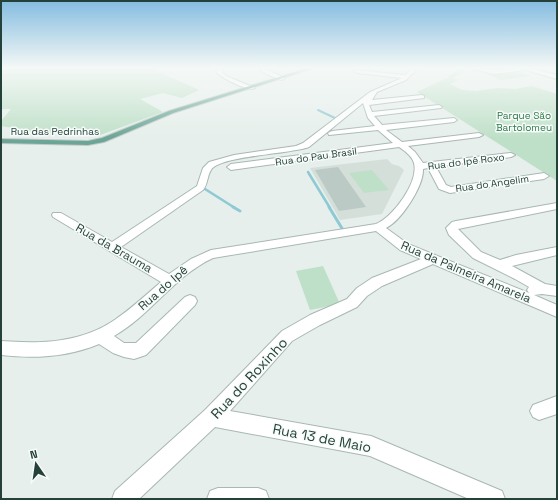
<svg xmlns="http://www.w3.org/2000/svg" width="558" height="500" font-family="'Space Grotesk',sans-serif">
<style>
.built{fill:#d4dfda}
.green{fill:#bfe0c8}
.lines{fill:none;stroke-linecap:round;stroke-linejoin:round}
.stream-far2{stroke:#8ec9d4;stroke-width:2}
.stream-far1{stroke:#8ec9d4;stroke-width:2.5}
.stream{stroke:#8ec9d4;stroke-width:3}
.building{fill:#bbcac4}
.minor-casing{stroke:#a8b8b2;stroke-width:2}
.major-casing{stroke:#c2cac8;stroke-width:2}
.minor{fill:#fff;fill-rule:evenodd}
.major{fill:#6aa596;fill-rule:evenodd}
.labels{text-anchor:middle;stroke-width:3;stroke-linejoin:round;paint-order:stroke}
.far-park-label{font-size:10px;fill:#2d7a4b;stroke:#f7fbf9}
.far-street-label{font-size:10px;fill:#24423a;stroke:#f7fbf9}
.street-label{font-size:12px;fill:#24423a;stroke:#f7fbf9}
.near-street-label{font-size:14px;fill:#24423a;stroke:#f7fbf9}
</style>
<rect width="100%" height="100%" fill="#e6efeb"/>
<polygon class="built" points="387,159 392,164 399,166 404,170 382,214 340,220 310,168"/>
<g class="green">
<polygon points="1,68 156,68 157,71 199,90 182,98 163,93 140,99 163,112 100,135 39,132 1,126 1,121 11,109 1,109"/>
<polygon points="459,68 464,69 462,73 452,78 458,80 450,84 462,90 476,91 498,88 515,89 532,86 557,94 557,181 417,92 447,78"/>
<polygon points="516,71 531,76 501,80 486,74"/>
<polygon points="372,170 389,190 364,193 349,173"/>
<polygon points="323,266 340,304 310,310 296,271"/>
</g>
<g class="lines">
<polyline class="stream-far2" points="318,110 337,119"/>
<g class="stream-far1">
<polyline points="308,172 330,208"/>
<polyline points="205,189 235,208"/>
</g>
<g class="stream">
<polyline points="233,207 240,211"/>
<polyline points="329,207 343,230"/>
</g>
</g>
<polygon class="building" points="338,167 366,207 339,211 315,170"/>
<g class="lines">
<g class="minor-casing">
<g id="minor">
<path d="M219 68H223L222 72 226 76 255 88C248 92 222 78 216 72Z"/>
<polygon points="258,68 263,68 285,78 282,80 266,74"/>
<path d="M413 68 416 70 406 80 377 92 372 100 422 95 424 96V98L369 105 372 112 439 105 442 107 441 108 374 116 382 125 454 118 457 120 454 122 386 130 402 142 479 133 483 135 479 137 408 146 415 152 423 163 511 153 515 155 511 157 436 167 446 185 451 187 544 173 549 176 544 179 450 193 439 189 428 168 423 169C424 186 401 221 386 228L408 244 529 293 527 290 529 287 515 279 473 258 449 235 446 228 452 222 456 221 557 203V209L458 229 481 252 500 260 516 255 557 247V255L512 266 545 284 557 286V296L542 294 534 295 557 305V317L433 264 382 286 367 296 357 307 320 325 292 341 230 411 371 436 502 491 505 499H469L370 456 215 427 139 499H112L115 491 205 410 282 331 310 315 347 299 357 288 372 278 421 259 400 250 376 231 213 258C174 276 151 315 114 336L124 343H136L185 297 190 295 195 297 197 301 195 305 146 355 134 359 124 357 113 353 99 344C68 357 35 359 1 355V341C41 344 82 343 116 319 132 308 146 295 161 282L53 217 52 215 53 213H61L112 242 197 186 203 168 209 162 234 155 296 146 303 143 370 92 402 78 357 73 354 71 355 70 405 75ZM363 103 368 118 375 126 332 131 328 133 329 135 378 130 393 143 231 164 227 167 231 170 399 147C405 151 412 156 414 163 419 182 393 217 376 224L211 250 191 259 169 274 121 247 203 190C208 184 207 176 211 170 219 156 290 154 309 147Z"/>
<polygon points="469,68 477,68 494,70 529,68 557,75 557,79 526,70 494,74"/>
<polygon points="557,396 557,414 539,420 533,417 530,411 533,405"/>
<polygon points="218,488 258,488 266,491 269,499 207,499 210,491"/>
</g>
</g>
<g class="major-casing">
<polygon id="major" points="308,68 314,68 173,113 104,142 88,145 1,143 1,139 88,141 102,138 169,111"/>
</g>
<use href="#minor" class="minor"/>
<use href="#major" class="major"/>
</g>
<linearGradient id="sky" x2="0" y2="1"><stop stop-color="#84bce0"/><stop offset="0.49" stop-color="#f4f8f6"/><stop offset="1" stop-color="#f4f8f6" stop-opacity="0"/></linearGradient>
<rect width="558" height="138" fill="url(#sky)"/>
<g class="labels">
<g class="far-park-label">
<text x="524" y="119">Parque São<tspan x="524" dy="12">Bartolomeu</tspan></text>
</g>
<g class="far-street-label">
<text x="55" y="135">Rua das Pedrinhas</text>
<text transform="translate(316 156) rotate(-8)" y="4">Rua do Pau Brasil</text>
<text transform="translate(466 161) rotate(-7)" y="4">Rua do Ipê Roxo</text>
<text transform="translate(492 183) rotate(-8)" y="4">Rua do Angelim</text>
</g>
<g class="street-label">
<text transform="translate(114 248) rotate(30)" y="4">Rua da Brauma</text>
<text transform="translate(466 272) rotate(23)" y="4">Rua da Palmeira Amarela</text>
<text transform="translate(163 288) rotate(-41)" y="4">Rua do Ipê</text>
</g>
<g class="near-street-label">
<text transform="translate(249 378) rotate(-47)" y="5">Rua do Roxinho</text>
<text transform="translate(322 438) rotate(11)" y="5">Rua 13 de Maio</text>
</g>
</g>
<rect width="558" height="500" fill="none" stroke="#24423a" stroke-width="4"/>
<g transform="translate(36 464) rotate(347)" stroke="#f7fbf9" stroke-width="3" paint-order="stroke">
<path d="M0-3L7 15L0 10L-7 15Z" fill="#24423a"/>
<text y="-6" font-size="11" font-weight="bold" text-anchor="middle" fill="#24423a">N</text>
</g>
</svg>
